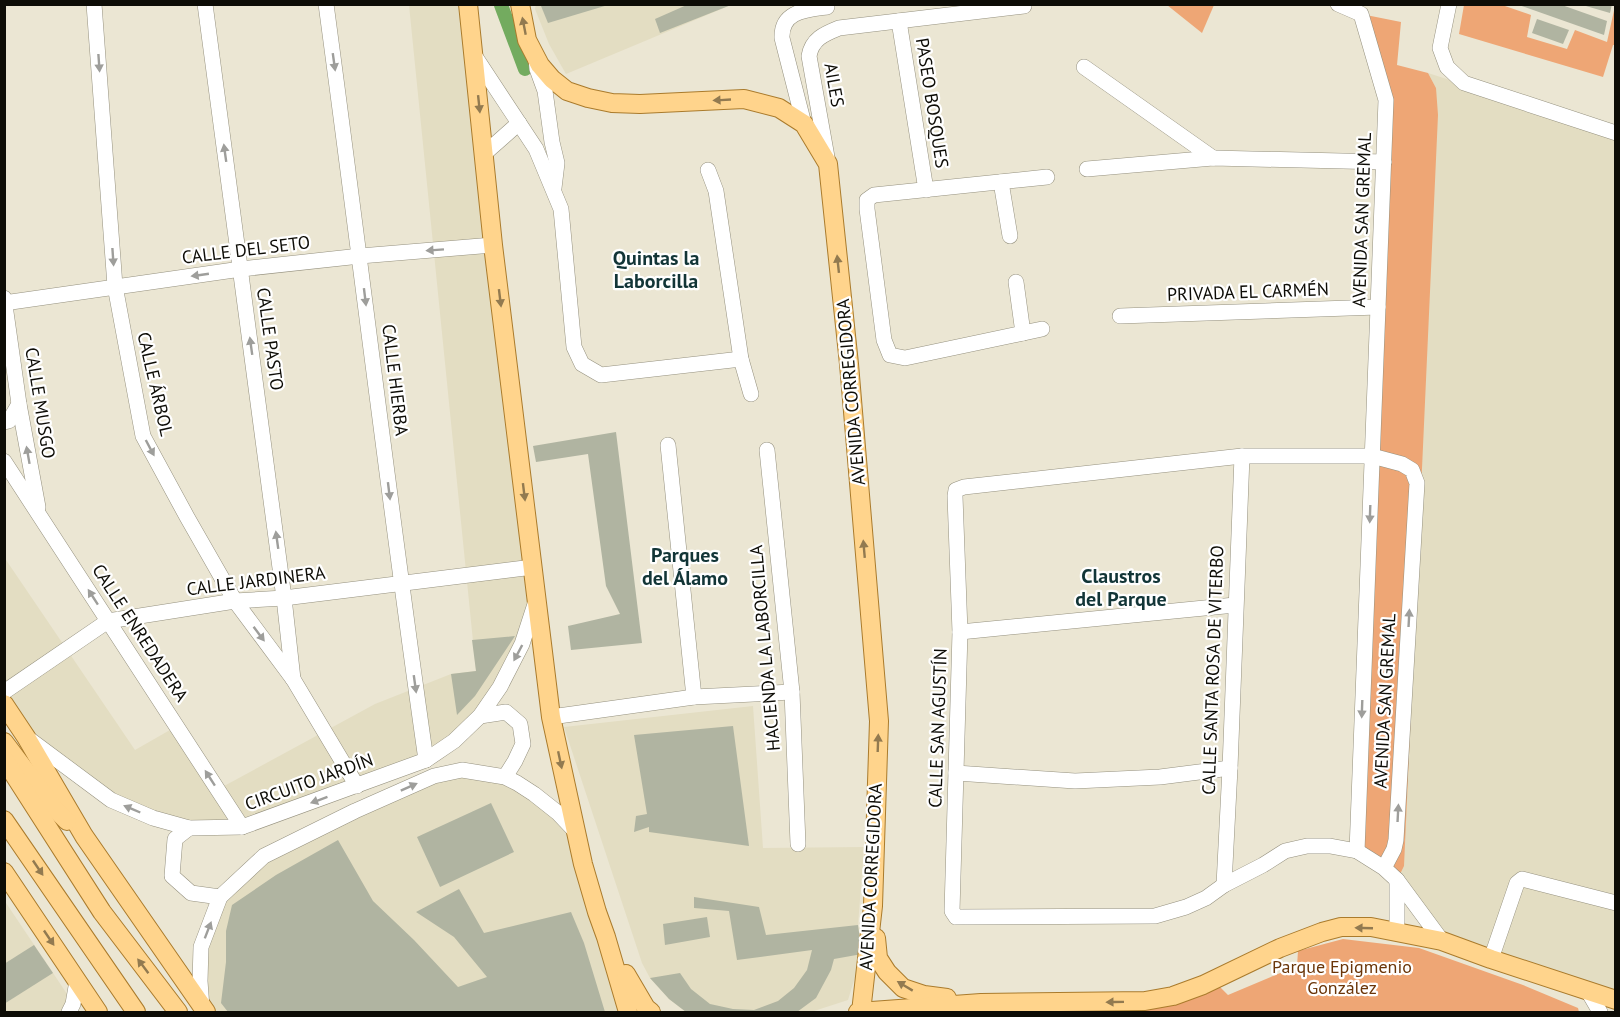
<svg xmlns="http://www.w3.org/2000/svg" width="1620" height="1017" font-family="'PT Sans',sans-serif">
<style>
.built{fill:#e3ddc2}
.green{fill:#eea675}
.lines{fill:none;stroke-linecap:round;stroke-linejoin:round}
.canal{stroke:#73ab5f;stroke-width:14}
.building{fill:#b0b4a1}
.minor-casing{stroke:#95917f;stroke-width:16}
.major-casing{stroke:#aa7b2c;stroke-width:20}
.minor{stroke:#fff;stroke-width:15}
.major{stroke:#ffd48c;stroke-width:18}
.oneway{fill:#927a50}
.oneway2{fill:#9e9e9b}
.labels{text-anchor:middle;stroke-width:4.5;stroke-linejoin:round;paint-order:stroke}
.street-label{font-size:18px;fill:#0d0c06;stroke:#fff}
.park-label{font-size:18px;fill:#6a3508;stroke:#fff}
.neighbourhood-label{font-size:20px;font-weight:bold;fill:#123537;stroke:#fff}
</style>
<rect width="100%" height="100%" fill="#ebe6d3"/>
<g class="built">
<polygon points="536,4 731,5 566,74 549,44 535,9"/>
<polygon points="409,5 468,5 537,598 522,644 454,741 242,827 153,818 26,737 5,704 4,557 135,750 170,730 213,792 375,704 451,674 476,671"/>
<polygon points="1428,73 1615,133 1615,1000 1442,941 1397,880 1436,88"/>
<polygon points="753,706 763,848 864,847 858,925 862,954 848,1000 811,1012 686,1012 669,999 650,978 642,963 564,727"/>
<polygon points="434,776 505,777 576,832 628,1012 206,1012 200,981 220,897 264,856"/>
<polygon points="4,900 53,973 79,1012 5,1012"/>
</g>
<g class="green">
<polygon points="1167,5 1214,5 1202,33"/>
<polygon points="1464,5 1502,5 1531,15 1527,37 1567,49 1575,30 1607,42 1615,6 1615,45 1613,45 1603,77 1459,34"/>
<polygon points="1361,14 1401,22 1397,65 1428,73 1436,88 1438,115 1404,866 1397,880 1357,851 1386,100"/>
<polygon points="1343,939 1419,948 1523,985 1578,1008 1579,1012 1120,1012 1167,1005 1219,986 1228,995 1297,966 1298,951"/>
</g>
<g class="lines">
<polyline class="canal" points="501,5 525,69"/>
</g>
<g class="building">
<polygon points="546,4 608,4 608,5 548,23 541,6"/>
<polygon points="689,4 731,4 731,5 660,33 655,19"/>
<polygon points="1516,4 1559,4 1607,21 1604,35"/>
<polygon points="1579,4 1612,4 1610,13"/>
<polygon points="1537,19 1569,30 1563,44 1532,33"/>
<polygon points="616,432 642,643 571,650 568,626 620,614 606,586 588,454 536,462 533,446"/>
<polygon points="515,636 475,696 457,715 451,674 476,671 472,640"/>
<polygon points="733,726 749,846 649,832 649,827 634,832 636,816 647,814 634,735"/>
<polygon points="491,803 514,852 440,887 417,837"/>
<polygon points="338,840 373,901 414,940 458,987 487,977 454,937 416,912 459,889 484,933 571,912 584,943 605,1012 228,1012 221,1003 226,962 226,931 232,905 276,875"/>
<polygon points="694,897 759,907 766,935 858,925 862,954 834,959 831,970 816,998 797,1012 686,1012 669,999 650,978 680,973 691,989 710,1004 733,1009 754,1010 778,1001 794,988 807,970 812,950 737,960 729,911 694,908"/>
<polygon points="707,917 710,937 665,945 663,924"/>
<polygon points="34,945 53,973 4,1004 4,964"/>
</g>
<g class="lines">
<g class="minor-casing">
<g id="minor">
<polyline points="94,4 115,286 143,436 187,517 235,601 293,679 357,786"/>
<polyline points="205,4 284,598 293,679"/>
<path d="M326 4C360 256 390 509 426 760"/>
<polyline points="1338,4 1361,14 1386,100 1357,851"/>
<polyline points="1449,4 1440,48 1447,67 1464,83 1616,133"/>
<polyline points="899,21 926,190"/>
<polyline points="474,55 536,149 561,209 574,347 582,364 601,375 741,359"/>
<polyline points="536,59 537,69 545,91 552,142 557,163 554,188"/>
<polyline points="1084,67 1213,158"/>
<path d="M804 124 782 38C781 11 806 10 827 7"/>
<polyline points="484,154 519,123"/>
<path d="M827 157 809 56C812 39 824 34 839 28L1024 6"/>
<polyline points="1087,169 1213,158 1384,162"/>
<polyline points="708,170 716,191 741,359 751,394"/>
<polyline points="1001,182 1010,236"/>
<polyline points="1016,282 1023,333"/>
<polyline points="4,298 19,404 38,507"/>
<polyline points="4,303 241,269 360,256 493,245"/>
<polyline points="1120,316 1378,307"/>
<polyline points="1042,329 905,358 890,355 884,340 867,209 867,200 874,195 1047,177"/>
<polyline points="4,422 9,421 19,404"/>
<polyline points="668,445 694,697"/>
<polyline points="767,450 792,692 798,844"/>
<polyline points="4,461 242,827"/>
<polyline points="960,632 1235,605"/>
<polyline points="4,692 108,621 235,601 284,598 533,567"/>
<polyline points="480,716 506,712 520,724 523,744 515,761 505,777"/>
<polyline points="551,717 694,697 792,692"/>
<polyline points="29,739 111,800 153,818 189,828 242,827 426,760 454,741 480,716 500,687 522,644 536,601"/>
<polyline points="956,773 1075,781 1160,777 1230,768"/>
<polyline points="189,828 175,839 172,876 191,893 220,897"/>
<polyline points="1384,868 1394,849 1396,840 1417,483 1412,470 1402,464 1372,456 1242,456 964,487 956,490 955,496 960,632 952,911 956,917 1155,916 1186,907 1206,898 1224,885 1263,865 1285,851 1307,846 1330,846 1357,851 1384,868 1397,880 1442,941"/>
<polyline points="1224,885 1230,768 1242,456"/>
<polyline points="1396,932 1397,922 1397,880"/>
<polyline points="1491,959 1517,883 1522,879 1616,903"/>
<polyline points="1589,993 1600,1012"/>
<polyline points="202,1008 200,981 201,947 220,897 264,856 355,811 434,776 462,770 505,777 517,783 534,794 558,813 576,832"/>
<polyline points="69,1012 73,1004 77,981"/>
</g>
</g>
<g class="major-casing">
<g id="major">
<polyline points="468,4 493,245 551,717 583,864 597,912 606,937 628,1012"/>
<polyline points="520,4 527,40 540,65 552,79 567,91 588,98 612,103 640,104 744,99 779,108 804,124 828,164 849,364 879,721 873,906 861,1012"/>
<polyline points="4,704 26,737 84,836 206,1012"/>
<polyline points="4,742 53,807 67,821"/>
<polyline points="4,759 102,912 178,1012"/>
<polyline points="4,820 136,1012"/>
<polyline points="4,872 98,1012"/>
<polyline points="876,938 878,958 887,972 903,988 924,995 947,998"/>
<polyline points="626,974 646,1008 651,1012"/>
<polyline points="858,1012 981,1003 1145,1001 1173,996 1203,985 1280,948 1322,932 1341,927 1371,927 1442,941 1491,959 1616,1000"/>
</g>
</g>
<use href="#minor" class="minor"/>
<use href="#major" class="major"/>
</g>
<defs><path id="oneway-solid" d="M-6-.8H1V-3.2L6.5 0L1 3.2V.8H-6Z" transform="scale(1.5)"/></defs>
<g class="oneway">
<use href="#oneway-solid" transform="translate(524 26) rotate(-101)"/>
<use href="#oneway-solid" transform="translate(722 100) rotate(177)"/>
<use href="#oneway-solid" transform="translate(479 104) rotate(84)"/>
<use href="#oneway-solid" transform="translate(838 264) rotate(-96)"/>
<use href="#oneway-solid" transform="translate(500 298) rotate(83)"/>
<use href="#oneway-solid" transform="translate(524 492) rotate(83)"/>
<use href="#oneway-solid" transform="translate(864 549) rotate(-95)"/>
<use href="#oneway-solid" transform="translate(878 743) rotate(-88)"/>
<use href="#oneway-solid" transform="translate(560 760) rotate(78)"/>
<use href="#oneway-solid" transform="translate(38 868) rotate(56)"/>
<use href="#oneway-solid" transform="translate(1364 928) rotate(-178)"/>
<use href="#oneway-solid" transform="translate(49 938) rotate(56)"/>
<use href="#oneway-solid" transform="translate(143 966) rotate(-127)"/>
<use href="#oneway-solid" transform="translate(905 986) rotate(-149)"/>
<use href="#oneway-solid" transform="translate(1115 1002) rotate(179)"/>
</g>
<g class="oneway2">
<use href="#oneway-solid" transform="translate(334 62) rotate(82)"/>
<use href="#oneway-solid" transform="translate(99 63) rotate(86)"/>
<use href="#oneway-solid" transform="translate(225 153) rotate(-98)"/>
<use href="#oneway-solid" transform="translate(435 250) rotate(176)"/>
<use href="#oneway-solid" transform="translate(113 257) rotate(86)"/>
<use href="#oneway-solid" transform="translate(200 275) rotate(172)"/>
<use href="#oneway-solid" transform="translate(365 297) rotate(83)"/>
<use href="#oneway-solid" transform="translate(251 346) rotate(-98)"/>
<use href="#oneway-solid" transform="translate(150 448) rotate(62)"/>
<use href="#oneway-solid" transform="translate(28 455) rotate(-100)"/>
<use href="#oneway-solid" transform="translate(389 491) rotate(83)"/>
<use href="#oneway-solid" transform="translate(1370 514) rotate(92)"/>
<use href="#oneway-solid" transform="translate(277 540) rotate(-98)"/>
<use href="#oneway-solid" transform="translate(93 597) rotate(-123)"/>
<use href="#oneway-solid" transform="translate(1409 618) rotate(-87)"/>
<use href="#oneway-solid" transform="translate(259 634) rotate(53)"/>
<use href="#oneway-solid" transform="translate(518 653) rotate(118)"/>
<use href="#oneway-solid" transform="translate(415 684) rotate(82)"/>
<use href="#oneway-solid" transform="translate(1362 709) rotate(92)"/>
<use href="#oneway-solid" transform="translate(210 778) rotate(-123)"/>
<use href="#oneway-solid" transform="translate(409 787) rotate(-24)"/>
<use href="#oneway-solid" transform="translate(319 800) rotate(160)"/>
<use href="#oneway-solid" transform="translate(132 809) rotate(-157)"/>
<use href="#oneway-solid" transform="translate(1398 813) rotate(-87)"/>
<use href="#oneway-solid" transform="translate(208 930) rotate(-69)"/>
</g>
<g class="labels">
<g class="street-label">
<text transform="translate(834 85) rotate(80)" y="6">AILES</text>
<text transform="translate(932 103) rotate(81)" y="6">PASEO BOSQUES</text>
<text transform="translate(1362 220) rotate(-88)" y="6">AVENIDA SAN GREMAL</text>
<text transform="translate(246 250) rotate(-7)" y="6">CALLE DEL SETO</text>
<text transform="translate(1248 292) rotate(-2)" y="6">PRIVADA EL CARMÉN</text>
<text transform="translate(270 339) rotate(82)" y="6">CALLE PASTO</text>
<text transform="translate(395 380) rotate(83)" y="6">CALLE HIERBA</text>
<text transform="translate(155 384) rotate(77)" y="6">CALLE ÁRBOL</text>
<text transform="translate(851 392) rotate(-95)" y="6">AVENIDA CORREGIDORA</text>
<text transform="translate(40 403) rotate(81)" y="6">CALLE MUSGO</text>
<text transform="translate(256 581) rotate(-7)" y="6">CALLE JARDINERA</text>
<text transform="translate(140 633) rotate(57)" y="6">CALLE ENREDADERA</text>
<text transform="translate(765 648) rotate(-95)" y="6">HACIENDA LA LABORCILLA</text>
<text transform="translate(1213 670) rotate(-88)" y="6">CALLE SANTA ROSA DE VITERBO</text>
<text transform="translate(1385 701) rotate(-87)" y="6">AVENIDA SAN GREMAL</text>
<text transform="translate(938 728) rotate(-88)" y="6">CALLE SAN AGUSTÍN</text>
<text transform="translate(309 782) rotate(-20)" y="6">CIRCUITO JARDÍN</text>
<text transform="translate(871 877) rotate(-87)" y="6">AVENIDA CORREGIDORA</text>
</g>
<g class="park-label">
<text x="1342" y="973">Parque Epigmenio<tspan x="1342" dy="21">González</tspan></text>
</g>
<g class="neighbourhood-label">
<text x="656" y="265">Quintas la<tspan x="656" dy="23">Laborcilla</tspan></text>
<text x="685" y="562">Parques<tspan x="685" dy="23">del Álamo</tspan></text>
<text x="1121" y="583">Claustros<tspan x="1121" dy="23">del Parque</tspan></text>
</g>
</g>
<rect width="1620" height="1017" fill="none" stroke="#0d0c06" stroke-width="12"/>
</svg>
